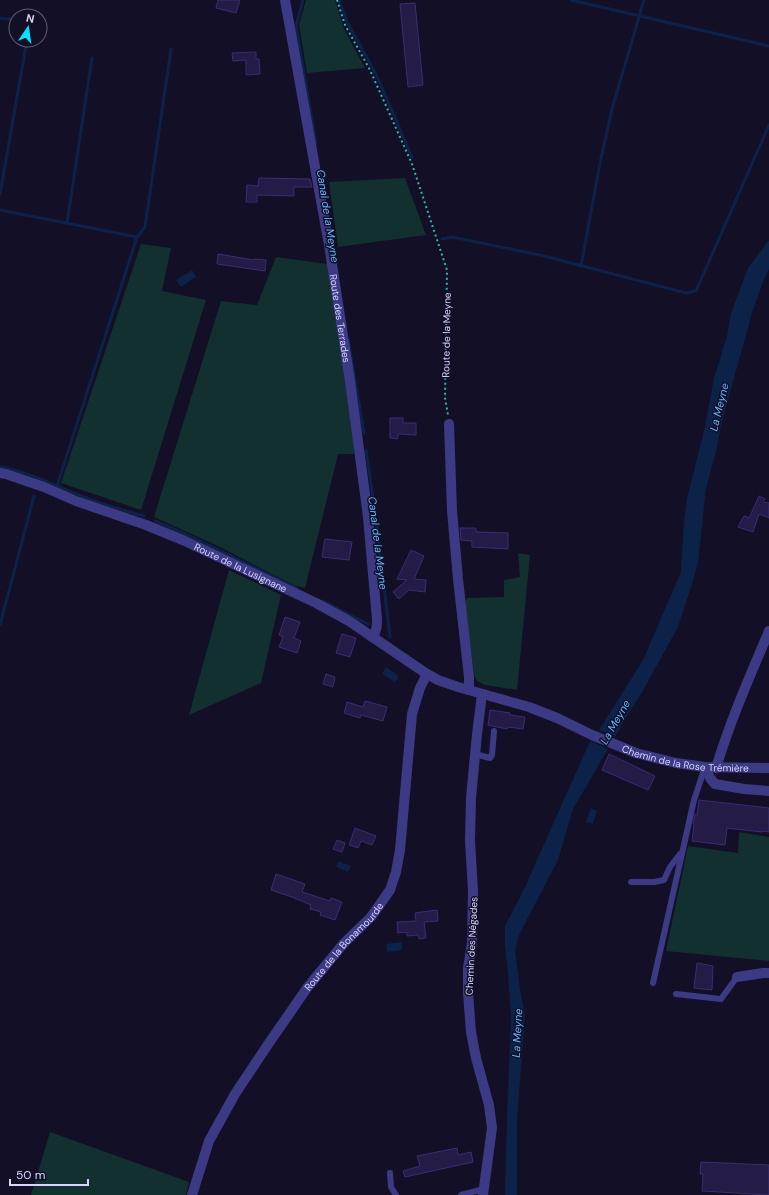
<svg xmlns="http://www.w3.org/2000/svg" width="769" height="1195" font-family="'DM Sans',sans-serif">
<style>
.green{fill:#12302f}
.water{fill:#0c2248}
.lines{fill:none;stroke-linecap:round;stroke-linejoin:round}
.stream{stroke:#0c2248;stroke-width:3}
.building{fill:#241b47;stroke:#3b2d73}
.path{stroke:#2fb8b0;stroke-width:2;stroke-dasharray:2 3;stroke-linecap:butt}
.service{stroke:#3d3a85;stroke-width:6}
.minor{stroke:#3d3a85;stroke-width:10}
.labels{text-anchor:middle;stroke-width:3;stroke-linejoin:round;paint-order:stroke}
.street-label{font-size:10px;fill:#d9d4ff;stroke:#130f26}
.water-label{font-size:11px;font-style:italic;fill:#62b6ff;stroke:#130f26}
</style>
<rect width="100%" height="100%" fill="#130f26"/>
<g class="green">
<polygon points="306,0 335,0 344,29 365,68 307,73 299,25"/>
<polygon points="405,178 426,235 338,247 329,182"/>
<polygon points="141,244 171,248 162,291 206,300 141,510 61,483"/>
<polygon points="276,257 327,264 354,437 354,454 338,454 305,588 293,585 218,546 154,517 221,301 257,305"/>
<polygon points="518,553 530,555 517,690 485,685 477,681 474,674 465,603 467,598 504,597 504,580 520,577"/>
<polygon points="229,570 281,595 261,683 189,715"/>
<polygon points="739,832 769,837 769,961 666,951 688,846 738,853"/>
<polygon points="50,1132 189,1182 186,1195 31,1195"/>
</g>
<g class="water">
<polygon points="769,240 769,269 763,282 752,313 721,425 717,448 706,489 698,563 692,584 678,627 641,694 628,714 615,737 599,730 643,660 681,572 684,521 687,498 705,426 714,378 727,336 731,313 748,268"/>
<polygon points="192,270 196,277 181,287 176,280"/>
<polygon points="386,667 399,676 395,682 382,674"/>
<polygon points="590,741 608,749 573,809 558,860 519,935 515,951 520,989 525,1015 517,1118 517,1195 505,1195 507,1117 511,1017 508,974 505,947 505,926 525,887"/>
<polygon points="591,808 597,811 593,824 586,822"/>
<polygon points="338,861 351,866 348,872 336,867"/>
<polygon points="402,942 402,950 387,952 386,944"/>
</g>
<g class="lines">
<g class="stream">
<polyline points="303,0 296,26 316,144"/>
<polyline points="339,0 347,22 376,74 412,157"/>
<polyline points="571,0 769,46"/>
<polyline points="0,18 16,20"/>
<polyline points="0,194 27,40"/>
<polyline points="0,210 137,237 57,486"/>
<polyline points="67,223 92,58"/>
<polyline points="137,237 145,227 171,49"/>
<polyline points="442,239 452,237 544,256 686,293 696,291 769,125"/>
<polyline points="581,266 600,163 612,109 644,0"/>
<polyline points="348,339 364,433"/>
<polyline points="366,450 375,511 390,637"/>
<path d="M0 467C24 471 45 481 67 490 92 501 118 509 144 516"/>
<polyline points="155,521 186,534 297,588"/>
<polyline points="323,601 368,624"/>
<polyline points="0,625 34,496"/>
</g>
</g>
<g class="building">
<polygon points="218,0 240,0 236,13 216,8"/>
<polygon points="415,3 423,85 408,87 400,4"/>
<polygon points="256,52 256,59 259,59 260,74 246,75 246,60 233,61 232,53"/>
<polygon points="259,178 310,179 312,187 294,187 294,196 257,195 257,202 246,202 247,185 258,186"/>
<polygon points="218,254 254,260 254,259 266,260 265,271 217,264"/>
<polygon points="390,418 403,418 403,423 416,423 416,435 398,434 398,439 390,438"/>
<polygon points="759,496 765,499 763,502 769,503 769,518 759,514 753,532 738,527 744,516 749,518"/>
<polygon points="460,528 475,528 477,532 508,533 508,549 472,547 472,541 461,540"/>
<polygon points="325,539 352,542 349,560 322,557"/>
<polygon points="411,550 424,556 414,579 426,580 425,592 409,590 399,599 393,592 407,580 397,579"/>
<polygon points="285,617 300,622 294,638 301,641 297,653 279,647 283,637 279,635"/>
<polygon points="342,634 356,638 350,657 336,653"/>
<polygon points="326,674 335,677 333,687 323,684"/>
<polygon points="365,701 387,707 383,721 361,715 360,718 344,713 347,702 363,707"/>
<polygon points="490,710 510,713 510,715 525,717 523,729 508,727 507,729 488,725"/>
<polygon points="609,754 655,776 648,790 602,770"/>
<polygon points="699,800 769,808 769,832 762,831 762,832 727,828 725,845 692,841 694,824 693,824 695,814 697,815"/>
<polygon points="355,828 376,836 372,845 361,841 358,848 349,845"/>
<polygon points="337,840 345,843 342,852 333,849"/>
<polygon points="276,874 305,884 302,892 330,901 331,898 342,902 335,920 320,915 321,912 310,909 311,905 292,897 271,890"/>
<polygon points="437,910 438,921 424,922 426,938 419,939 418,935 407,936 407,932 398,933 397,922 416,921 415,913"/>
<polygon points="697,963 713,966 712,990 694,988"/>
<polygon points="457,1148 458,1155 471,1152 473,1162 405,1177 403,1171 420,1166 417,1156"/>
<polygon points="701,1162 769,1165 769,1195 702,1191 703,1174 700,1174"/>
</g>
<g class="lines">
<polyline class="path" points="337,0 345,25 370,70 412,164 447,270 445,398 448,415"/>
<g class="service">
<polyline points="475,754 490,758 492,755 494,731"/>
<polyline points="631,882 654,882 664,880 670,867 680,854"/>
<polyline points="653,983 694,800 705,767"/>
<polyline points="676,994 721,999 737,977"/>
<polyline points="390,1173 391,1187 396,1195"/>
<polyline points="461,1195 484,1189"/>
</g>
<g class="minor">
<path id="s1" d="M285 0 329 245 350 381 368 517 377 619C377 626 377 631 372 637"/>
<polyline points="449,424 452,511 458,579 469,677 469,690"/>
<path id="s2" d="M0 473 6 474 44 487 76 501 146 525 185 541 316 603 349 621 427 674 438 680 458 687 529 707 557 718 592 735 636 753 676 763 705 767 769 768"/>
<polyline points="482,694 477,734 471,798 470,841 473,891 472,943 468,968 468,993 471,1032 476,1058 489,1105 492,1128 483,1195"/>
<polyline points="705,767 710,778 715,784 744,789 769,791"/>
<path d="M716 768C730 721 750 676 769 631"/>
<polyline points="737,977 763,973 769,973"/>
<path id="s3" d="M192 1195 209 1141 235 1094 269 1043 307 988 344 943 371 917 390 890 396 872 400 850 412 714 420 688 427 674"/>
</g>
</g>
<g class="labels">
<g class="street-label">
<text dy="4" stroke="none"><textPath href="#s1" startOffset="323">Route des Terrades</textPath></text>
<text transform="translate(446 335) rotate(-89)" y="4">Route de la Meyne</text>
<text dy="4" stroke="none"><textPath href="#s2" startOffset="259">Route de la Lusignane</textPath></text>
<text dy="4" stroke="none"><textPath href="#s2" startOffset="748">Chemin de la Rose Trémière</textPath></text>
<text dy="4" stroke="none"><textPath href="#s3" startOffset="294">Route de la Bonamourde</textPath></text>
<text transform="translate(471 946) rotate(-87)" y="4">Chemin des Négades</text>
</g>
<g class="water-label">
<text transform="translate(328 216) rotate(81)" y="4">Canal de la Meyne</text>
<text transform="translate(719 407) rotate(-76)" y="4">La Meyne</text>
<text transform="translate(378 543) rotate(83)" y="4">Canal de la Meyne</text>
<text transform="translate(615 722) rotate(-60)" y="4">La Meyne</text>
<text transform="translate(517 1033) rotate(-87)" y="4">La Meyne</text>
</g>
</g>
<g transform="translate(28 28) rotate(13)"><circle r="19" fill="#130f26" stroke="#625e7d"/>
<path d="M0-3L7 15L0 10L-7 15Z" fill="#00e5ff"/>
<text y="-6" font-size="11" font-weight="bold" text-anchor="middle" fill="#d9d4ff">N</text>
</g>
<path d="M10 1179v6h78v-6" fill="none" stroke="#d9d4ff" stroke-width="2"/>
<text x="16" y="1179" font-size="12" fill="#d9d4ff" stroke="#130f26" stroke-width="3" paint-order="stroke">50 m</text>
</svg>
